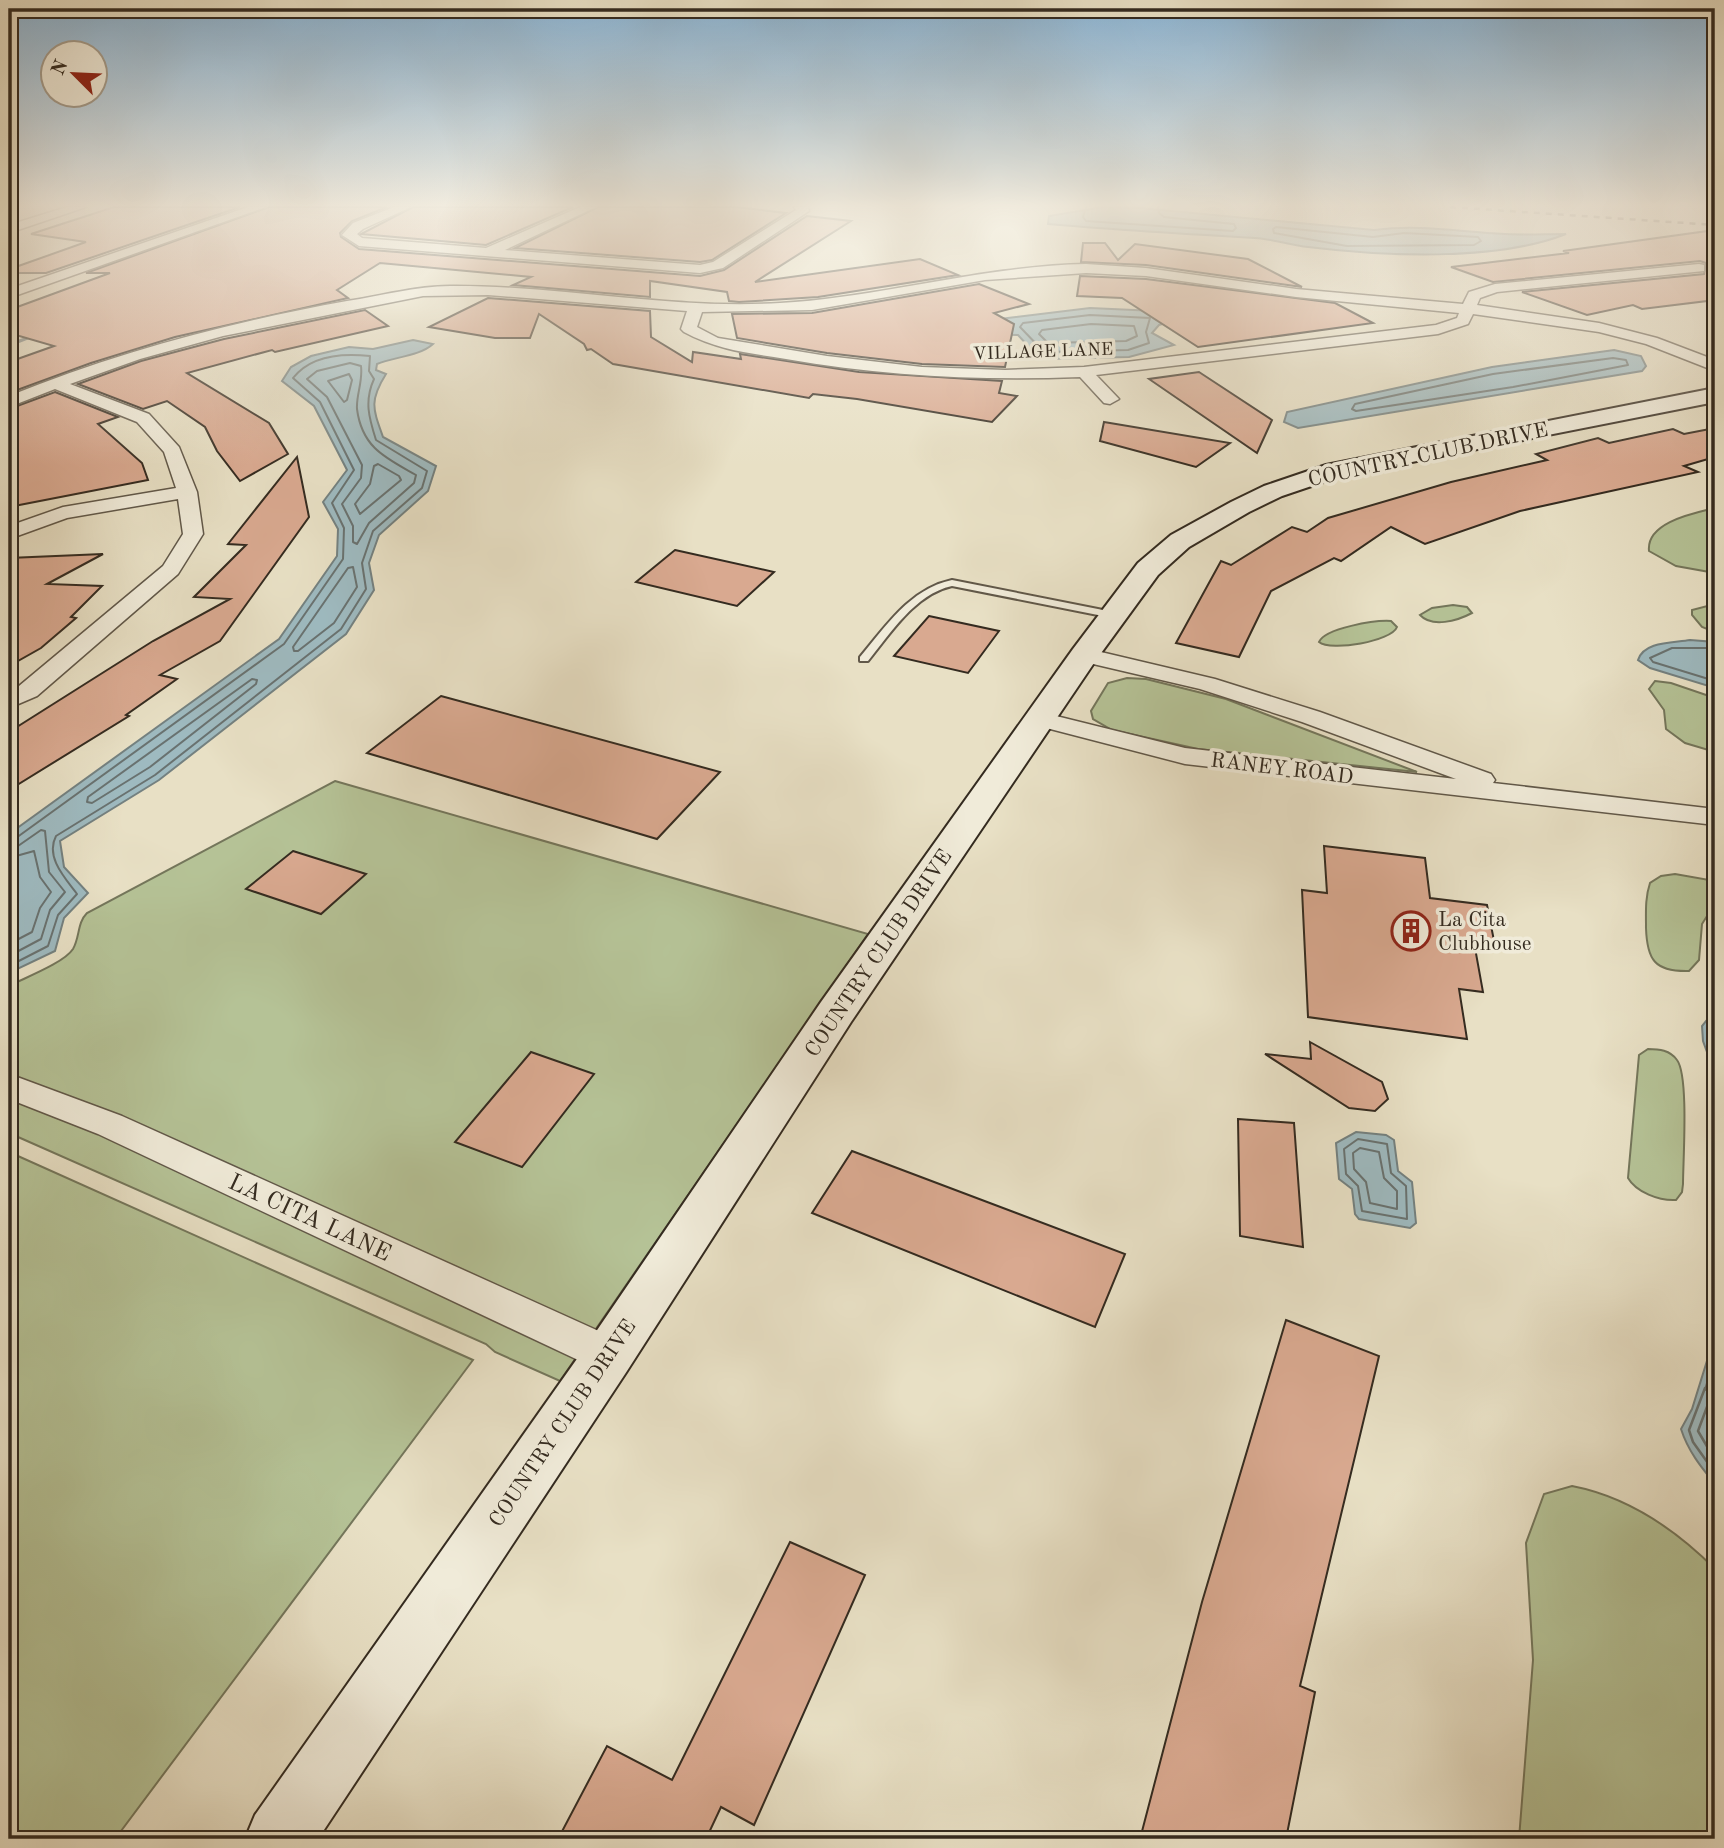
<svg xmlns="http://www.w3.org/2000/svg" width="1724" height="1848" font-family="'Old Standard TT',serif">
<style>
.green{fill:#b5c296;stroke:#74765b;stroke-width:2}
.water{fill:#9ebac0;stroke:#748180;stroke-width:2}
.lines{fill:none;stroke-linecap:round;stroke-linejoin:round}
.shore-far1{stroke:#697270;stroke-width:2}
.shore{stroke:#697270;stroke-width:2.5}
.stream{fill:#748180;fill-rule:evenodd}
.building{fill:#d9a990;stroke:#342b20;stroke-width:2}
.lane-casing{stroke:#615849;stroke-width:4}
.street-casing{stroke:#615849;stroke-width:3}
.secondary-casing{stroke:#342b20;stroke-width:4}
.lane{fill:#f0ebd9;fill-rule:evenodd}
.street{fill:#f0ebd9;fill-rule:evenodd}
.secondary{fill:#f0ebd9;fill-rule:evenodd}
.rail{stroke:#342b20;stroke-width:2.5;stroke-dasharray:6 6;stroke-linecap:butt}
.labels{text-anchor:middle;stroke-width:7;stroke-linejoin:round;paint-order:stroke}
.far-street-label{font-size:18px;fill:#342b20;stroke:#f0ebd9}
.street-label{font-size:21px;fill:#342b20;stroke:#f0ebd9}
.poi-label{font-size:21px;fill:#342b20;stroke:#f0ebd9;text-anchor:start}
.near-street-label{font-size:24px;fill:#342b20;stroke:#f0ebd9}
</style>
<rect width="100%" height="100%" fill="#e8e0c5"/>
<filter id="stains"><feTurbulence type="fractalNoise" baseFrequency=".00286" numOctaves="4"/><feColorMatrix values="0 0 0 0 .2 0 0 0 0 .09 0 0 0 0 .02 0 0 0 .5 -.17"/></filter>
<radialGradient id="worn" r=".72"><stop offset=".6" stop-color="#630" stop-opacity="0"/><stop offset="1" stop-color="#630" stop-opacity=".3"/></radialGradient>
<g class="green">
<path d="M1715 508V573L1676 566 1649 551C1646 522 1695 513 1715 508Z"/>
<polygon points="1715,604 1715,632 1702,627 1692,615 1692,610"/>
<path d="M1453 605 1467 607 1472 613C1457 621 1432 628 1420 615L1432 608Z"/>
<path d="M1391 621 1397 627C1392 641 1331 652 1319 642 1325 628 1375 620 1391 621Z"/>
<polygon points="1127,678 1146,679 1226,699 1417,772 1198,749 1112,730 1093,719 1091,711 1108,683"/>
<polygon points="1655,681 1671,683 1715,698 1715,752 1685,743 1666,729 1664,710 1649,689"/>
<path d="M335 781 868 934 560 1381 495 1352 486 1344 9 1133V986C24 978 64 963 73 949 80 937 77 923 87 913Z"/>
<path d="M1675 874 1715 881V914L1707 916 1702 924 1699 960 1689 971C1654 972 1647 959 1646 928 1646 912 1645 898 1650 883L1661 876Z"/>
<path d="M1648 1049C1659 1049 1670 1050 1677 1060 1689 1076 1683 1161 1683 1184L1682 1192 1676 1200C1659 1201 1636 1192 1628 1178L1639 1055Z"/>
<polygon points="9,1152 473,1360 115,1839 9,1839"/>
<path d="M1572 1486C1629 1497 1675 1529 1715 1569V1839H1519L1533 1660 1526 1543 1544 1494Z"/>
</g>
<g class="water">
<path d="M1103 207 1140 208 1374 230C1421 224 1459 232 1505 234 1525 235 1545 234 1566 234 1495 262 1382 256 1308 247 1290 245 1273 239 1255 238 1186 234 1117 230 1048 224L1049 216Z"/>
<polygon points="1090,308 1200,313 1159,325 1152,333 1174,345 1129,357 1040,359 1018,335 966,334 983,321"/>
<path d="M413 340 433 344C420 356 394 357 377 364L376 370 386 374C369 401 373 409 383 437L436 466 428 491 379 535 369 563 374 590 346 634 159 780 60 841 64 867 88 893 64 918 55 951 9 973V834L279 639 337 556 338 529 323 502 347 470 314 406 282 381 291 367 311 356 349 347 373 349Z"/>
<polygon points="1614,350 1641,356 1646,366 1642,371 1298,428 1284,422 1287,412 1492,367"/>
<path d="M1690 640 1715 642V688L1650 668 1638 660C1644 641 1673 643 1690 640Z"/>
<polygon points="1715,1010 1715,1074 1703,1041 1702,1026"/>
<polygon points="1356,1132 1386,1135 1394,1140 1398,1171 1412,1182 1416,1223 1410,1228 1359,1219 1355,1214 1352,1189 1339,1179 1336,1143"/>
<path d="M1715 1335V1484C1701 1467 1688 1451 1681 1429L1692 1409Z"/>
</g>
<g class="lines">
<g class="shore-far1">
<polyline points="1086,207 1083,217 1086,221 1233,231 1236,228 1234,224 1164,217 1159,213 1158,207"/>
<polygon points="1276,227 1373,237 1404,233 1478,237 1481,241 1474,245 1347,246 1274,233 1273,229"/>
<polygon points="1090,315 1150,318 1146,332 1149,343 1128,350 1044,352 1020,327 1023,323"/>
<polygon points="1091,324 1134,326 1137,336 1126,341 1048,343 1039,334 1042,330"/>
<polygon points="1613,358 1626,360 1628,365 1513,387 1356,411 1352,409 1355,404 1493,374"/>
<path d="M350 363 361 366C363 382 356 395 357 409 362 448 386 458 416 475L414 483 369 523 357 544 353 542V526L342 504 361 478 362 465 327 397 307 379 317 371Z"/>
<polygon points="349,374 352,380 347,400 344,402 328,381"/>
<polygon points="378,464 399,476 401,480 360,514 355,504 370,484 374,466"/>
<polygon points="353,567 357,587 334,623 298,651 294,651 293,647 348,568"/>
<polyline points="1715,648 1672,648 1650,658 1653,662 1715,681"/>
<polygon points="252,679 257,680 256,684 150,767 92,803 87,802 88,797"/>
<path d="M9 839 16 838 284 644 343 559 344 528 332 503 354 470 320 402 293 378C311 355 343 353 370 356L369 371 374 379C364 401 369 418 376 440L427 471 422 488 373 531 362 563 366 589 341 629 155 775 56 836C45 857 65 878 77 894L58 915 48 946 9 966"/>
<polyline points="9,848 18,846 41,830 45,831 49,872 65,892 50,910 41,939 9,956"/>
<polyline points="9,858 34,851 40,877 51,892 40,908 32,932 9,944"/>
<polygon points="1358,1139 1387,1144 1391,1173 1406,1186 1407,1219 1362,1211 1358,1186 1346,1174 1344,1149"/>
<polygon points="1360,1148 1379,1152 1384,1178 1397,1191 1397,1209 1370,1203 1366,1182 1354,1169 1353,1153"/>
<polyline points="1705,1390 1715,1355"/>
<polyline points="1713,1390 1715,1385"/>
</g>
<g class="shore">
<polyline points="1705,1388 1689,1430 1693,1442 1715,1473"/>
<polyline points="1714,1388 1698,1431 1715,1460"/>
</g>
<polygon class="stream" points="37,333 42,334 9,347 9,343"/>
</g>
<g class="building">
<polygon points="114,207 240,207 46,273 11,273 10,269 86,242 31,234"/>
<polygon points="269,207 387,207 352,221 340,233 341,237 359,249 700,276 724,270 807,216 851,221 755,282 920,259 958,275 818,297 739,302 729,301 727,292 650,281 650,297 513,285 531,277 380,263 337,290 348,298 175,337 91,363 9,393 9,362 54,346 9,333 9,310 110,273 86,273"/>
<polygon points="413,207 573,207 486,245 361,234"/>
<polygon points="598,207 736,207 786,213 712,260 700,262 515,248"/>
<polygon points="1715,230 1715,300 1642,309 1633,305 1587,315 1522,292 1704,274 1706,263 1700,261 1493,282 1451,267 1569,253 1563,251"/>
<polygon points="1083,243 1105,243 1118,260 1135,244 1248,259 1302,287 1146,265 1081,262"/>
<polygon points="1080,276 1146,279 1335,303 1373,323 1198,347 1122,298 1077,296"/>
<polygon points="979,284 1029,304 994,313 1014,324 1005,367 922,364 827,353 737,338 732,314 812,313"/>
<polygon points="488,298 650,311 651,337 692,362 693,352 741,359 740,354 859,372 1002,381 999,393 1017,396 992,422 857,399 813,394 809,398 613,364 591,349 587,350 584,344 539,314 530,338 495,338 429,327"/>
<polygon points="365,310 388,326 275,352 272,350 187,373 269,423 288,454 240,481 217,451 205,427 167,401 143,409 78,384 141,361 224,339"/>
<polygon points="1199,372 1272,420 1257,453 1149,379"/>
<polygon points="55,392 118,417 98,424 142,463 148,480 9,507 9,409"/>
<polygon points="1104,422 1230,443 1196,467 1100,441"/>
<polygon points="1715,428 1715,457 1684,466 1698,472 1520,511 1425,544 1391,527 1341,561 1334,558 1271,591 1239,657 1176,643 1221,561 1231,565 1292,527 1307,532 1328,518 1451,482 1547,460 1536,454 1598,438 1609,443 1673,429 1684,434"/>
<polygon points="297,457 309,517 220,641 160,675 177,679 126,715 129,716 9,790 9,732 153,641 230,599 194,597 246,545 228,544"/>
<polygon points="675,550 774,572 737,606 636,582"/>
<polygon points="103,554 47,584 102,586 71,617 76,618 41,648 9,666 9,558"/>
<polygon points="929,616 999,631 968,673 894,656"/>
<polygon points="441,696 720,772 657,839 367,753"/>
<polygon points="1324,846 1425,858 1430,898 1487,905 1496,951 1475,948 1483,992 1459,989 1467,1039 1308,1017 1302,890 1327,893"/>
<polygon points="293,851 366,874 321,914 246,889"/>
<polygon points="1310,1042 1382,1082 1388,1099 1375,1111 1349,1108 1265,1054 1311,1059"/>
<polygon points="531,1052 594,1074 522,1167 455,1142"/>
<polygon points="1238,1119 1294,1123 1303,1247 1240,1236"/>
<polygon points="852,1151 1125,1254 1095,1327 812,1213"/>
<polygon points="1286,1320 1379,1356 1300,1686 1315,1692 1286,1839 1140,1839 1202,1602"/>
<polygon points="790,1542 865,1575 754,1825 721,1807 706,1839 558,1839 607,1746 672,1780"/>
</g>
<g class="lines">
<g class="lane-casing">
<path id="lane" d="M952 580 1113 612 1118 615 1113 618 952 586C915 594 890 634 868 661H860V657C886 626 910 589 952 580Z"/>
</g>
<g class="street-casing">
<g id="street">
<polygon points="67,207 86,207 9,233 9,225"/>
<polygon points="248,207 266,207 9,298 9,289"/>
<polygon points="394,207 411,207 363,229 357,234 362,238 486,248 580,207 596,207 505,250 700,265 713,262 796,210 794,207 808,207 809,211 723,268 700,273 359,246 342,235 353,223"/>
<path d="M1086 264 1146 268 1296 289 1463 304 1469 292 1495 284 1699 264 1704 265V271L1497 292 1480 298 1477 305 1599 323 1657 338 1715 360V371L1646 344 1599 332 1473 314 1468 324 1438 334 1096 375 1119 399 1110 404 1104 403 1080 377C981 381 884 376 786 359 749 353 717 350 684 332L681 329 687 311 488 295 423 296 223 336 140 359 70 384 149 414 179 447 197 492 203 534 178 574 37 696 9 708V691L19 686 163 566 183 534 178 499 67 518 9 539V526L63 507 176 488 164 452 137 422 55 389 9 407V396C118 352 231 322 347 301 381 296 416 286 450 286 560 285 670 310 780 303 883 297 982 266 1086 264ZM1086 273 1146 276 1296 297 1459 313 1457 318 1436 325 1084 367 1005 370 922 367 827 356 718 338 697 327 702 312 812 310 985 280Z"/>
<polygon points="1084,648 1215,679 1320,712 1491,774 1495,780 1493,783 1715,809 1715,825 1185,764 1031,724 1028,719 1031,714 1040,712 1185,748 1456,779 1302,722 1200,689 1076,660 1072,655 1076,650"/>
<polygon points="9,1074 122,1116 623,1342 629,1355 623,1368 609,1373 595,1368 98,1134 9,1099"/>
</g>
</g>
<g class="secondary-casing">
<polygon id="secondary" points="1715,388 1715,402 1341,476 1282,496 1249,512 1189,547 1158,575 1096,660 851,1022 627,1371 318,1839 245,1839 255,1815 591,1339 821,1002 1073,649 1138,563 1171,535 1231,502 1264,486 1326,465"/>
</g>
<use href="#lane" class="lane"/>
<use href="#street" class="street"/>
<use href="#secondary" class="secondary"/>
<polyline class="rail" points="1450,207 1715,225"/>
</g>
<linearGradient id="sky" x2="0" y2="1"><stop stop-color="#8ab6d8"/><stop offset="0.44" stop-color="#f5f1e5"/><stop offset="1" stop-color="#f5f1e5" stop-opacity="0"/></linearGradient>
<rect width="1724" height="466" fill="url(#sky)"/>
<defs>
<g id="building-ring" transform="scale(2.0125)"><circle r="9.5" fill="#f0ebd9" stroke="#8f2418" stroke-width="1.5"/><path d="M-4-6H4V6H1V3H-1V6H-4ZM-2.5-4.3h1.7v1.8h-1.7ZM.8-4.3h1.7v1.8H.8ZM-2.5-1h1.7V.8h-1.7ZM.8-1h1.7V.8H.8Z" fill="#8f2418"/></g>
</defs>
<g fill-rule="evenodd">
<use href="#building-ring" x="1411" y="931"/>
</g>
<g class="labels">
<g class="far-street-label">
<text transform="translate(1043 351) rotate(-2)" y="6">VILLAGE LANE</text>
</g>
<g class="street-label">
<text transform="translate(1428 454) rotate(-12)" y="7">COUNTRY CLUB DRIVE</text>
<text transform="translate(1282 768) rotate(7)" y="7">RANEY ROAD</text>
<text transform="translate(878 953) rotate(-56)" y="7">COUNTRY CLUB DRIVE</text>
<text transform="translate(562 1423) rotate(-56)" y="7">COUNTRY CLUB DRIVE</text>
</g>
<g class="poi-label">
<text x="1438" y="926">La Cita<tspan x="1438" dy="24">Clubhouse</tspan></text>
</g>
<g class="near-street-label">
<text transform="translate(310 1217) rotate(25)" y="8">LA CITA LANE</text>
</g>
</g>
<rect width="1724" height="1848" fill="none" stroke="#e8e0c5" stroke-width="35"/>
<rect x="10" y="10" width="1703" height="1827" fill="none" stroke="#342b20" stroke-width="3.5"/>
<rect x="18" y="18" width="1689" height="1813" fill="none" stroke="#342b20" stroke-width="2"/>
<g transform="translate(74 74) rotate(294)"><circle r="33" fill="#f0ebd9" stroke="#a59e8f" stroke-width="2"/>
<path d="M0-5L12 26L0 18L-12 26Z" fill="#8f2418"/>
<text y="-10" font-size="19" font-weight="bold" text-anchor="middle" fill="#342b20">N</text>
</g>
<rect width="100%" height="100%" filter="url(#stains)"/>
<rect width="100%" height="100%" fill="url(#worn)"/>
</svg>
